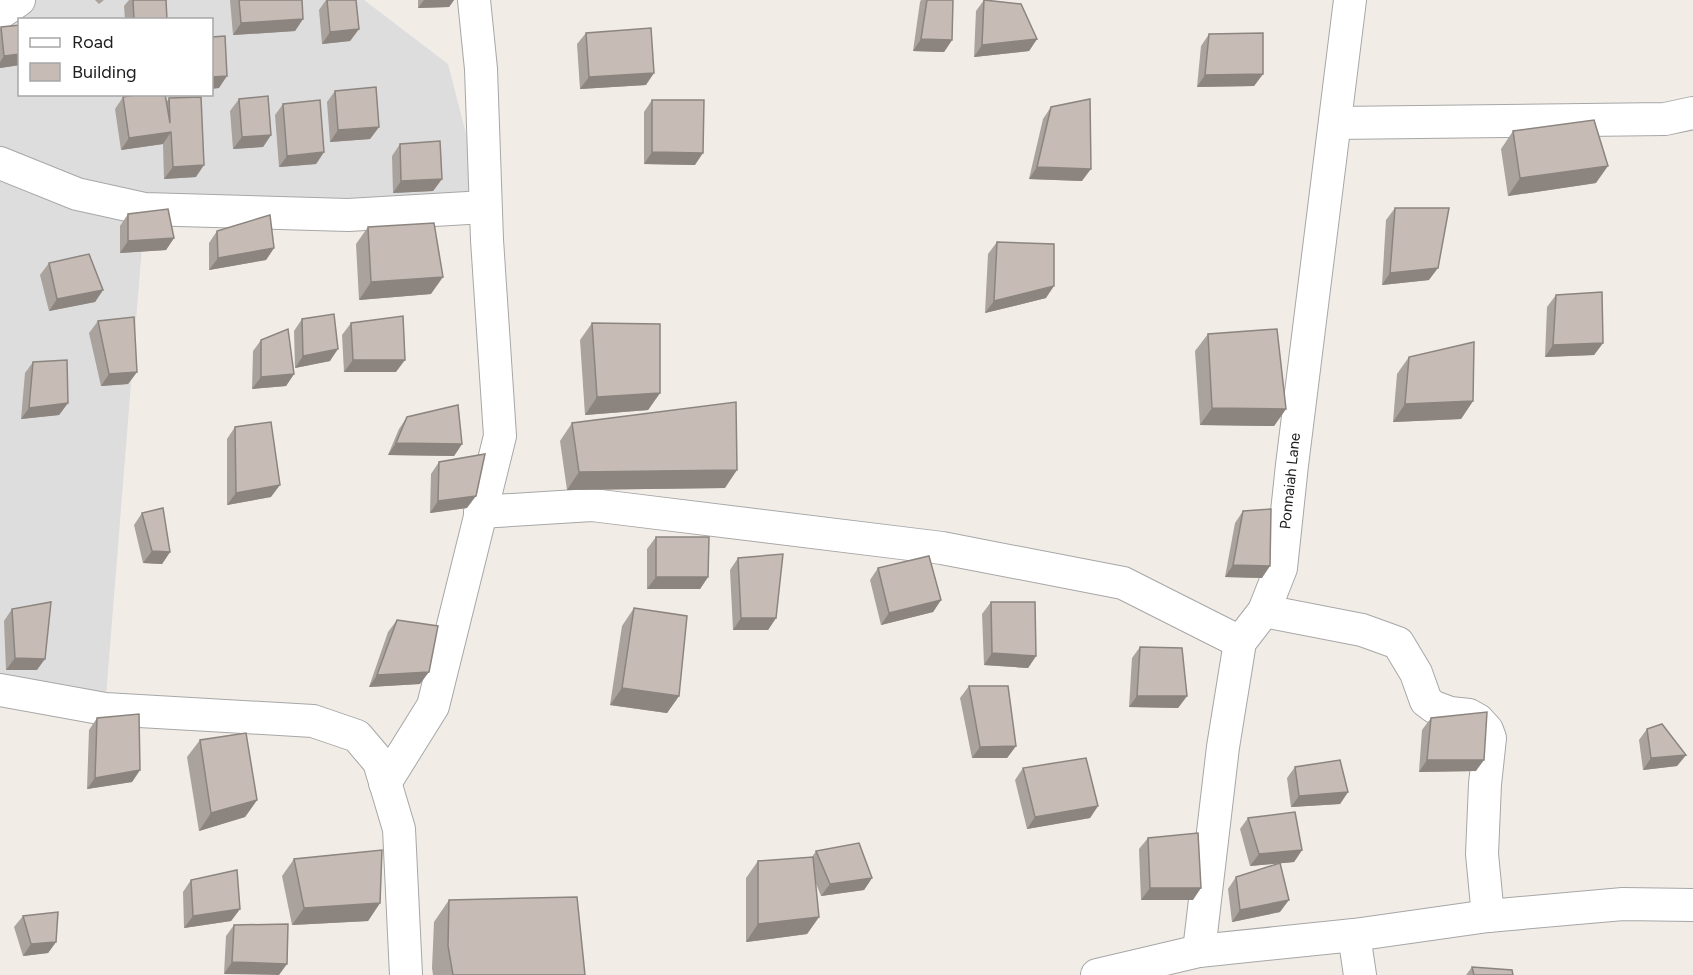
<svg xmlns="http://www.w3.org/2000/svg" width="1693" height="975" font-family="Figtree,sans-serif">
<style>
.residential{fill:#dedddd;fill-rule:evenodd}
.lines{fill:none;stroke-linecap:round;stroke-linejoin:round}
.minor-casing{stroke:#a7a7a7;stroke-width:34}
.minor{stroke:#fff;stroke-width:32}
.wall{fill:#aaa29c}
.shaded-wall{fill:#8b847f}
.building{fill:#c6bcb5;stroke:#8b847f;stroke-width:1.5}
.labels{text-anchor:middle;stroke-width:5;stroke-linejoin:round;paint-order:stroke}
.street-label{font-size:15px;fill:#202020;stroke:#fff}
</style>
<rect width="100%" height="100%" fill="#f1ece6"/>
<path class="residential" d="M0 0H364L448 64 485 207 145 209 105 709 0 690ZM20 20H212V94H20Z"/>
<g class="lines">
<g class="minor-casing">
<g id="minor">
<polyline points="0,13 19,0"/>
<polyline points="1335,123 1665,119 1693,113"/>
<polyline points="0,163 77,194 145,209 348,215 485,207"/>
<polyline points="480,512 592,505 942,548 1123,583 1240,642"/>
<polyline points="1264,611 1362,630 1398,643 1416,673 1426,701 1434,707 1450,713 1469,715 1478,720 1487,730 1490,738 1485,784 1482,854 1488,916"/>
<polyline points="0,690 105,709 313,721 357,736 379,762 399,829 406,975"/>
<polyline points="385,783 433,706 500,436 487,240 481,69 474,0"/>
<polyline points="1354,935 1360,975"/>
<polyline points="1199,951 1223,747 1240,642 1264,611 1281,568 1292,465 1350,0"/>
<polyline points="1097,975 1199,951 1354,935 1488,916 1623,904 1693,905"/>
</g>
</g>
<use href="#minor" class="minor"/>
</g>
<g class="wall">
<polygon points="95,0 104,0 99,4"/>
<polygon points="129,0 133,0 167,20 125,20 124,6"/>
<polygon points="230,0 302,0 303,19 295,31 233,35"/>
<polygon points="326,0 356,0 359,29 350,41 322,44 319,10"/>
<polygon points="418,0 454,0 449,7 418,8"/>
<polygon points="921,0 953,0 952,40 944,52 913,51 920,2"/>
<polygon points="984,0 991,0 1037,39 1029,51 974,57 976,11"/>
<polygon points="20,25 20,65 0,68 0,29 1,27"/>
<polygon points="586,33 646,85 580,89 577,44"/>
<polygon points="1209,34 1263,74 1254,86 1197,87 1201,46"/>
<polygon points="335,91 379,127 370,139 330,142 327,102"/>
<polygon points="123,97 166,103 169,98 196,177 164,179 163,144 121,150 115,109"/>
<polygon points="239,99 271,135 263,147 233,149 230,111"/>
<polygon points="652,100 695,165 644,164 644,112"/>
<polygon points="283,104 324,152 316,164 279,167 275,115"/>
<polygon points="1051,107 1082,181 1029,179 1043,119"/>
<polygon points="1513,131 1596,183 1508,196 1501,149"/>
<polygon points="400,144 442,179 433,191 393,193 392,156"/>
<polygon points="1395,208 1429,280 1382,285 1386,220"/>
<polygon points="128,214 174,238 166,250 120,253 120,226"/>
<polygon points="368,227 431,294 359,300 356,244"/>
<polygon points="217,231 274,248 266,260 209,270 209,243"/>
<polygon points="997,242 1046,298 985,313 988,254"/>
<polygon points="49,263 103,290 95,302 49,311 40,275"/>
<polygon points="1556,295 1603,343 1594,355 1545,357 1547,307"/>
<polygon points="302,319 330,361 295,368 294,331"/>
<polygon points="98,321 137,372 128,384 101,386 89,333"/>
<polygon points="351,323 396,372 344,372 342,335"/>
<polygon points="592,323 660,393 648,410 585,415 580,340"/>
<polygon points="1208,334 1286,409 1274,426 1200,425 1195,351"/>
<polygon points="261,340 294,374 286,386 252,389 253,351"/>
<polygon points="1409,357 1473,401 1461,419 1393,422 1397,374"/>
<polygon points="33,362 68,403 59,415 21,419 25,373"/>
<polygon points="407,417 462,444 454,456 388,455 399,429"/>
<polygon points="572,423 725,488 567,490 560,441"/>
<polygon points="235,427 271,497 227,505 227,439"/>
<polygon points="439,462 467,508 430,513 431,474"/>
<polygon points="1243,511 1262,578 1225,577 1235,523"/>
<polygon points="142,513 170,552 162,564 143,563 134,525"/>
<polygon points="656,537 708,577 700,589 647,589 647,549"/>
<polygon points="738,558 776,618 768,630 733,630 730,570"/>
<polygon points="878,568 941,600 933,612 881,625 870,580"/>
<polygon points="991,602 1036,656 1028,668 984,665 982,614"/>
<polygon points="634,608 679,696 667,713 610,705 622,626"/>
<polygon points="12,609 37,670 6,670 4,621"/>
<polygon points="397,620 420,684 369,687 388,632"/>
<polygon points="1140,647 1187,696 1178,708 1129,707 1132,658"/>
<polygon points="969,686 1016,746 1007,758 972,758 960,698"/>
<polygon points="97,718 140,770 132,782 87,789 89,730"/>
<polygon points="1431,718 1476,771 1419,772 1422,730"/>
<polygon points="1647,729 1686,755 1677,766 1643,770 1639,740"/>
<polygon points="200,740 257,800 245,817 199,831 187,757"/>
<polygon points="1295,767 1348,792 1340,804 1291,807 1287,778"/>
<polygon points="1023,768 1098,806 1090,818 1027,829 1015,780"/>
<polygon points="1248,818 1302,850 1294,862 1250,866 1240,829"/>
<polygon points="1148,838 1193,900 1141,900 1139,849"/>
<polygon points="816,851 872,878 864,890 821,896 815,881 819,917 807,934 746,942 746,878 758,861 812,857"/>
<polygon points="294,859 380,903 368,921 292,925 282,876"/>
<polygon points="1236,877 1280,912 1232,922 1228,889"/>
<polygon points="191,880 240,909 231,921 184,928 183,892"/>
<polygon points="449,900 585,975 433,975 432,968 434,922"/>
<polygon points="23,916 56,942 48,953 23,956 14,927"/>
<polygon points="288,924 224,974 226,936 234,925"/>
<polygon points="1472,967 1513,975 1466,975"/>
</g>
<g class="shaded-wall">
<polygon points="424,0 454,0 449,7 418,8"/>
<polygon points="303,19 295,31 233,35 241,23"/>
<polygon points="359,29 350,41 322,44 330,32"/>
<polygon points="921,39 952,40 944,52 913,51"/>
<polygon points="1037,39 1029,51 974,57 982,45"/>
<polygon points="20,54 20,65 0,68 0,62 4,56"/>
<polygon points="654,73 646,85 580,89 589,77"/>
<polygon points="1263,74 1254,86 1197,87 1205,75"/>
<polygon points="227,76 219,88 212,89 212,77"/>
<polygon points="379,127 370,139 330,142 338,130"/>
<polygon points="171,132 163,144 121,150 129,138"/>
<polygon points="271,135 263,147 233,149 242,137"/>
<polygon points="324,152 316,164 279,167 287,156"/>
<polygon points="652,152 703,153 695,165 644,164"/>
<polygon points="204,165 196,177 164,179 173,167"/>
<polygon points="1608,166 1596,183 1508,196 1520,178"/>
<polygon points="1037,167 1091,169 1082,181 1029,179"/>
<polygon points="442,179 433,191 393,193 401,181"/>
<polygon points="174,238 166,250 120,253 128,241"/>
<polygon points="274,248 266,260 209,270 218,258"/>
<polygon points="1438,268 1429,280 1382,285 1390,273"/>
<polygon points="443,277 431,294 359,300 371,282"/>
<polygon points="1054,286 1046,298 985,313 994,301"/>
<polygon points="103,290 95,302 49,311 57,299"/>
<polygon points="1603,343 1594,355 1545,357 1553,345"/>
<polygon points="338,349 330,361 295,368 303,356"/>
<polygon points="353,360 405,360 396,372 344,372"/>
<polygon points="137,372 128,384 101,386 109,374"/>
<polygon points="294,374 286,386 252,389 261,377"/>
<polygon points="660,393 648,410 585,415 597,397"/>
<polygon points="1473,401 1461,419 1393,422 1405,404"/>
<polygon points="68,403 59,415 21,419 29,408"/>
<polygon points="1212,408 1286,409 1274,426 1200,425"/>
<polygon points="396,443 462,444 454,456 388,455"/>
<polygon points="737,470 725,488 567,490 579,472"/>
<polygon points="280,485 271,497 227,505 236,493"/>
<polygon points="476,496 467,508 430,513 438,501"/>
<polygon points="152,551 170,552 162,564 143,563"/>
<polygon points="1233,565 1270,566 1262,578 1225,577"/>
<polygon points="656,577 708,577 700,589 647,589"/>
<polygon points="941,600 933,612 881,625 889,613"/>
<polygon points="741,618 776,618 768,630 733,630"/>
<polygon points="992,653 1036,656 1028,668 984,665"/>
<polygon points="15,658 45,659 37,670 6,670"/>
<polygon points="429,672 420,684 369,687 377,675"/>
<polygon points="622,688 679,696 667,713 610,705"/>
<polygon points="1137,696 1187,696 1178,708 1129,707"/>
<polygon points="1016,746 1007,758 972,758 980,747"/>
<polygon points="1686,755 1677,766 1643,770 1651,758"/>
<polygon points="1427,760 1484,760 1476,771 1419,772"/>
<polygon points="140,770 132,782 87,789 95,778"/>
<polygon points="1348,792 1340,804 1291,807 1299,796"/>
<polygon points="257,800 245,817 199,831 211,813"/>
<polygon points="1098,806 1090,818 1027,829 1035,817"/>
<polygon points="1302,850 1294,862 1250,866 1259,854"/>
<polygon points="872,878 864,890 821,896 830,884"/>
<polygon points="1150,888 1201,888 1193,900 1141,900"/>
<polygon points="1289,900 1280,912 1232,922 1240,910"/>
<polygon points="380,903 368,921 292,925 304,908"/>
<polygon points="240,909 231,921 184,928 193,916"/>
<polygon points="819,917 807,934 746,942 758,924"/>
<polygon points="56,942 48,953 23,956 31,944"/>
<polygon points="232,962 287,964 279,975 224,974"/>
</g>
<g class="building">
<polygon points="133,0 166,0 167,20 134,20"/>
<polygon points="239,0 302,0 303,19 241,23"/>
<polygon points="327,0 356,0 359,29 330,32"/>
<polygon points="927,0 953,0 952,40 921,39"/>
<polygon points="984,0 1021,4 1037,39 982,45"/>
<polygon points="20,25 20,54 4,56 1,27"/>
<polygon points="651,28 654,73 589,77 586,33"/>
<polygon points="1263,33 1263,74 1205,75 1209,34"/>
<polygon points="225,36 227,76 212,77 212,37"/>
<polygon points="376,87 379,127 338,130 335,91"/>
<polygon points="141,94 165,94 170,123 169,98 201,97 204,165 173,167 171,132 129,138 123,97"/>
<polygon points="268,96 271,135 242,137 239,99"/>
<polygon points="1090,99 1091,169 1037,167 1051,107"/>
<polygon points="320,100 324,152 287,156 283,104"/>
<polygon points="652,100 704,100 703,153 652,152"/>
<polygon points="1594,120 1608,166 1520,178 1513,131"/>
<polygon points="440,141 442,179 401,181 400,144"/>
<polygon points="1395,208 1449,208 1438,268 1390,273"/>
<polygon points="168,209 174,238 128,241 128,214"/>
<polygon points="270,215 274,248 218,258 217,231"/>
<polygon points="434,223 443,277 371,282 368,227"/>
<polygon points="997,242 1054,244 1054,286 994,301"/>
<polygon points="89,254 103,290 57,299 49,263"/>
<polygon points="1602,292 1603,343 1553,345 1556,295"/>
<polygon points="334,314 338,349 303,356 302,319"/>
<polygon points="403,316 405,360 353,360 351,323"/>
<polygon points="134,317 137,372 109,374 98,321"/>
<polygon points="592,323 660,324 660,393 597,397"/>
<polygon points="288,329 294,374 261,377 261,340"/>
<polygon points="1277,329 1286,409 1212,408 1208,334"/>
<polygon points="1474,342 1473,401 1405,404 1409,357"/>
<polygon points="67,360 68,403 29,408 33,362"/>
<polygon points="736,402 737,470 579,472 572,423"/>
<polygon points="458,405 462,444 396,443 407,417"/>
<polygon points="271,422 280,485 236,493 235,427"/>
<polygon points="485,454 476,496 438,501 439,462"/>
<polygon points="163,508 170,552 152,551 142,513"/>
<polygon points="1271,509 1270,566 1233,565 1243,511"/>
<polygon points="656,537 709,537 708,577 656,577"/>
<polygon points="783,554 776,618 741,618 738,558"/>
<polygon points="929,556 941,600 889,613 878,568"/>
<polygon points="51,602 45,659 15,658 12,609"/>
<polygon points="991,602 1035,602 1036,656 992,653"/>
<polygon points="634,608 687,616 679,696 622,688"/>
<polygon points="397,620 438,626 429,672 377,675"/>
<polygon points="1140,647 1182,648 1187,696 1137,696"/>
<polygon points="969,686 1008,686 1016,746 980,747"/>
<polygon points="1487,712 1484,760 1427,760 1431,718"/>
<polygon points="139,714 140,770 95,778 97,718"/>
<polygon points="1662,724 1686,755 1651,758 1647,729"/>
<polygon points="246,733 257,800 211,813 200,740"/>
<polygon points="1086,758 1098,806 1035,817 1023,768"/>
<polygon points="1340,760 1348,792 1299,796 1295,767"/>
<polygon points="1295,812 1302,850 1259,854 1248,818"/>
<polygon points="1198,833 1201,888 1150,888 1148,838"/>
<polygon points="859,843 872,878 830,884 816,851"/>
<polygon points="382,850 380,903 304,908 294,859"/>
<polygon points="813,857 819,917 758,924 758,861"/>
<polygon points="1280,863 1289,900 1240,910 1236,877"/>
<polygon points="237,870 240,909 193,916 191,880"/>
<polygon points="577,897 585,975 453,975 448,946 449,900"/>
<polygon points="58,912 56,942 31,944 23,916"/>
<polygon points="288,924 287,964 232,962 234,925"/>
<polygon points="1472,967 1512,970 1513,975 1474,975"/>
</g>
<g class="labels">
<g class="street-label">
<text transform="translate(1290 481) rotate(-84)" y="5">Ponnaiah Lane</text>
</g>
</g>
<rect x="18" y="18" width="195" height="78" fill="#ffffff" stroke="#a6a6a6" stroke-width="1.5"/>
<rect x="30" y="38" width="30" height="9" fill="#ffffff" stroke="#a6a6a6" stroke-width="1.5"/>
<text x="72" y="48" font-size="18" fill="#202020">Road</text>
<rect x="30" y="63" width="30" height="18" fill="#c6bcb5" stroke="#a6a6a6" stroke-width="1.5"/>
<text x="72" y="78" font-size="18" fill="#202020">Building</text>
</svg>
